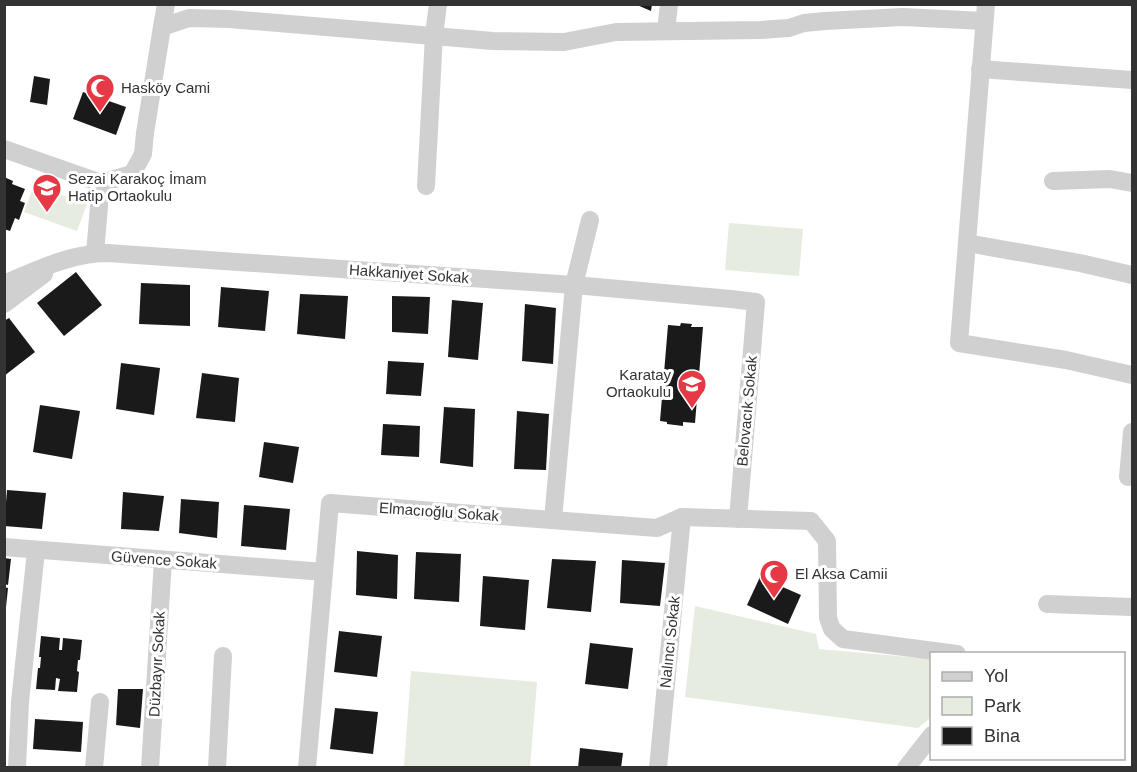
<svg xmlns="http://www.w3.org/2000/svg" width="1137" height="772" font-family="Arial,sans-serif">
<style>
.green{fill:#e6ecdf}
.building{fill:#1a1a1a}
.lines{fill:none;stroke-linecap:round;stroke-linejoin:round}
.minor{stroke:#d0d0d0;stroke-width:18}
.labels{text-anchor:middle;stroke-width:6;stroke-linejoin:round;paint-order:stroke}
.poi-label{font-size:15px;fill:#333;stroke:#fff;text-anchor:start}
.street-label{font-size:15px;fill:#333;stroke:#fff}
</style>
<rect width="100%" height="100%" fill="#fff"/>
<g class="green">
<polygon points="34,185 87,204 77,231 24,212"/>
<polygon points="729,223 803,229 799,276 725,270"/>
<polygon points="695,606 816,634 819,649 931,659 931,714 929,719 918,728 685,697"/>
<polygon points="411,671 537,682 530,767 404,767"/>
</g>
<g class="building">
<polygon points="637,4 652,4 651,11 637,5"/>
<polygon points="34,76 50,79 47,105 30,102"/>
<polygon points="83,92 126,107 116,135 73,119"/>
<polygon points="4,177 13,181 12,184 25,189 20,201 25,203 19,220 15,218 10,231 4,229"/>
<polygon points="76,272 102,305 64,336 37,303"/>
<polygon points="141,283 190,285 190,326 139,324"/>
<polygon points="221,287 269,291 265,331 218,327"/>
<polygon points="300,294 348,296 345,339 297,334"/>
<polygon points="392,296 430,297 428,334 392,332"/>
<polygon points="452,300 483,303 478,360 448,357"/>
<polygon points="525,304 556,308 553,364 522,361"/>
<polygon points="9,318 35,352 4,376 4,321"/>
<polygon points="681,323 692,324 691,327 703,327 695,423 683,422 683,426 667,424 667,422 660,421 668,325 680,326"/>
<polygon points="388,361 424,363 421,396 386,394"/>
<polygon points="121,363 160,368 154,415 116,409"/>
<polygon points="202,373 239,378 235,422 196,418"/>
<polygon points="40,405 80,411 72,459 33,452"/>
<polygon points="444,407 475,409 473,467 440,463"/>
<polygon points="517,411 549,414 546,470 514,469"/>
<polygon points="383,424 420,426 419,457 381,455"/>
<polygon points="264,442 299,447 293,483 259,477"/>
<polygon points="7,490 46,493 42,529 4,526"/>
<polygon points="123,492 164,496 159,531 121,529"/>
<polygon points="181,499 219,502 217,538 179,533"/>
<polygon points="244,505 290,509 286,550 241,546"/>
<polygon points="357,551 398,555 397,599 356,595"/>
<polygon points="416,552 461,554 459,602 414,599"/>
<polygon points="4,558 11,559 8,585 4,584"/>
<polygon points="552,559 596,561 591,612 547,608"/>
<polygon points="622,560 665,563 660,606 620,603"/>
<polygon points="483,576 529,580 525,630 480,626"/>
<polygon points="760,577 801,595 788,624 747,605"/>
<polygon points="4,587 8,588 6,607 4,607"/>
<polygon points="339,631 382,636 377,677 334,672"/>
<polygon points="41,636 60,638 59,650 62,650 63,638 82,640 80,660 78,660 77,671 79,672 77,692 58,691 60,679 56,678 55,690 36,689 38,668 40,668 41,657 39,657"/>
<polygon points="590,643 633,648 628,689 585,684"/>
<polygon points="118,689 143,689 140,728 116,725"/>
<polygon points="335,708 378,712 373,754 330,749"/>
<polygon points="35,719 83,722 81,752 33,749"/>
<polygon points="580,748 623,753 621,768 578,768"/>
</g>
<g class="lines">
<g class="minor">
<polyline points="986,4 959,343 1066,360 1132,375"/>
<polyline points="162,27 166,4"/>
<polyline points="666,31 669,4"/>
<polyline points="980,69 1132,80"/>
<polyline points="4,149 101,183 95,253"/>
<polyline points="1053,181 1110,179 1132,183"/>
<polyline points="101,183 132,174 143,154 145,133 162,27 189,18 229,19 493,41 564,42 616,32 760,30 789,28 804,23 825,21 903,17 984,21"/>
<polyline points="426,186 434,35 438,4"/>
<polyline points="967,243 1080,263 1132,275"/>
<path d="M4 284C37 270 71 253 107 253L574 285 731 299 756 302 738 519"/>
<polyline points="4,304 44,274"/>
<polyline points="1128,477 1132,432"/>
<polyline points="553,520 574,285 590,220"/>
<polyline points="4,547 324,572"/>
<polyline points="1047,604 1132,607"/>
<polyline points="17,768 20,702 36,551"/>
<polyline points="94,768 100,702"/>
<polyline points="150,768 163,560"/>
<polyline points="217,768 223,656"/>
<polyline points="307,768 330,503 657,528 682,517 811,521 827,541 828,618 832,629 843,639 957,654"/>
<polyline points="658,768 682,517"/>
<polyline points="906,768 932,735"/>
</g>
</g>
<defs>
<g id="mosque-pin" transform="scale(1.5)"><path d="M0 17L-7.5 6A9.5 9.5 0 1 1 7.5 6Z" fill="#e63946" stroke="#fff"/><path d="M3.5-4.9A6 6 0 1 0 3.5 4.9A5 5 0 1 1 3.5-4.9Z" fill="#fff"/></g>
<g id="school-pin" transform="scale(1.5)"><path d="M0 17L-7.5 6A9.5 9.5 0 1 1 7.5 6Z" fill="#e63946" stroke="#fff"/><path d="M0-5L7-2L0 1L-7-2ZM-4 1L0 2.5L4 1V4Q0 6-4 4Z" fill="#fff"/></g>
</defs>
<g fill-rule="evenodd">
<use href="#mosque-pin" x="100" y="88"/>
<use href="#school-pin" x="47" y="188"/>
<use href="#school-pin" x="692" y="384"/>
<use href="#mosque-pin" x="774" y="574"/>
</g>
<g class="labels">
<g class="poi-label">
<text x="121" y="93">Hasköy Cami</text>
<text x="68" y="184">Sezai Karakoç İmam<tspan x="68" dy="17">Hatip Ortaokulu</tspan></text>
<text x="671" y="380" text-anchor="end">Karatay<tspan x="671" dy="17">Ortaokulu</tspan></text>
<text x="795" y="579">El Aksa Camii</text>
</g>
<g class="street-label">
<text transform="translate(409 274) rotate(4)" y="5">Hakkaniyet Sokak</text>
<text transform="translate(747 411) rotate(-85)" y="5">Belovacık Sokak</text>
<text transform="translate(439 512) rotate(4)" y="5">Elmacıoğlu Sokak</text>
<text transform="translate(164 560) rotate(4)" y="5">Güvence Sokak</text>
<text transform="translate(670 642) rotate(-84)" y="5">Nalıncı Sokak</text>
<text transform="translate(157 664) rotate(-87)" y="5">Düzbayır Sokak</text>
</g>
</g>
<rect width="1137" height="772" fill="none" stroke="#333333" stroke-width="12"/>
<rect x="930" y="652" width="195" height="108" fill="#ffffff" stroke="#adadad" stroke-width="1.5"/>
<rect x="942" y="672" width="30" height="9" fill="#d0d0d0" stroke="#adadad" stroke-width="1.5"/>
<text x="984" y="682" font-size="18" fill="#333333">Yol</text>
<rect x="942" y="697" width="30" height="18" fill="#e6ecdf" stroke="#adadad" stroke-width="1.5"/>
<text x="984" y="712" font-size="18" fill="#333333">Park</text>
<rect x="942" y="727" width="30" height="18" fill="#1a1a1a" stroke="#adadad" stroke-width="1.5"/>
<text x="984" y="742" font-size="18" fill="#333333">Bina</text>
</svg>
